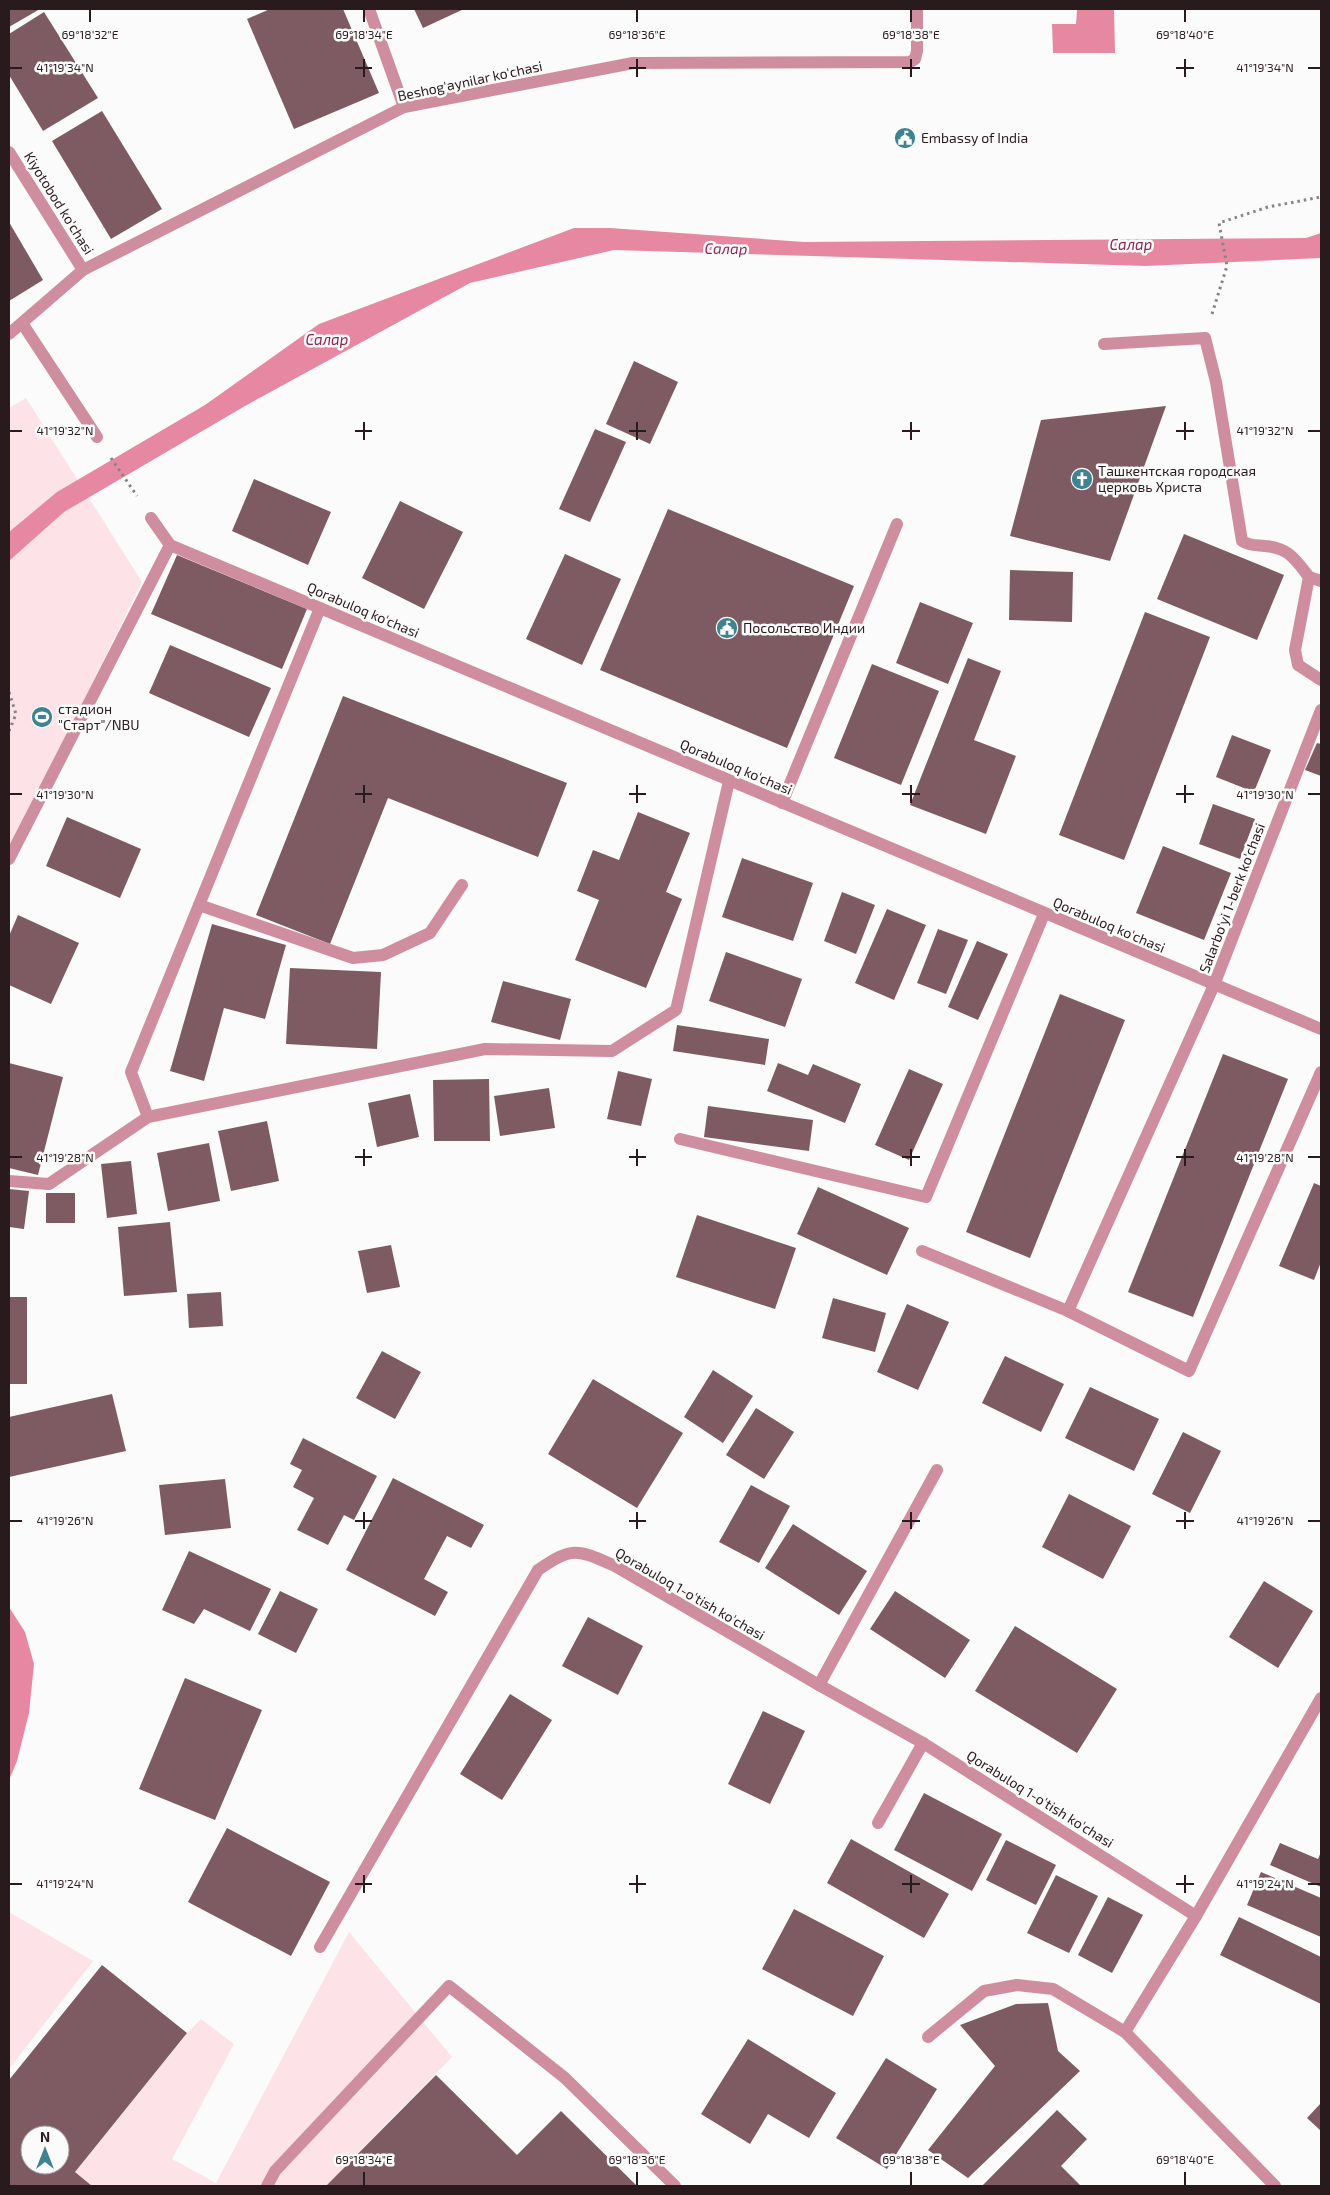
<svg xmlns="http://www.w3.org/2000/svg" width="1330" height="2195" font-family="'Exo 2',sans-serif">
<style>
.green{fill:#fde3e8}
.water{fill:#e788a2}
.building{fill:#7e5b63;fill-rule:evenodd}
.lines{fill:none;stroke-linecap:round;stroke-linejoin:round}
.path{stroke:#8a8284;stroke-width:3;stroke-dasharray:2.5 4;stroke-linecap:butt}
.minor{stroke:#cf8e9f;stroke-width:12}
.ticks{fill:none;stroke:#291a1e;stroke-width:2}
.labels{text-anchor:middle;stroke-width:5;stroke-linejoin:round;paint-order:stroke}
.street-label{font-size:14px;fill:#291a1e;stroke:#fbfbfb}
.poi-label{font-size:14px;fill:#291a1e;stroke:#fbfbfb;text-anchor:start}
.water-label{font-size:15px;font-style:italic;fill:#93254e;stroke:#fbfbfb}
.ticks-label{font-size:12px;text-anchor:middle;fill:#291a1e;stroke:#fbfbfb;stroke-width:5;stroke-linejoin:round;paint-order:stroke}
</style>
<rect width="100%" height="100%" fill="#fbfbfb"/>
<g class="green">
<polygon points="26,398 142,582 9,852 9,408"/>
<polygon points="9,1912 93,1961 9,2069"/>
<polygon points="349,1932 452,2057 326,2186 92,2186 75,2172 187,2033 201,2019 234,2044 172,2159 216,2183"/>
</g>
<g class="water">
<polygon points="1077,10 1114,10 1115,53 1053,53 1052,24 1076,24"/>
<polygon points="574,228 610,228 804,242 1306,238 1321,233 1321,258 1146,266 614,250 470,283 245,406 64,512 9,561 9,532 57,492 205,405 319,324"/>
<polygon points="9,1607 25,1632 34,1664 29,1713 17,1761 9,1780"/>
</g>
<g class="building">
<polygon points="9,9 40,9 9,27"/>
<polygon points="270,9 343,9 379,93 294,129 247,19"/>
<polygon points="414,9 464,9 423,28"/>
<polygon points="44,12 98,98 43,131 9,75 9,34"/>
<polygon points="102,111 162,209 111,239 52,141"/>
<polygon points="9,222 43,280 9,301"/>
<polygon points="634,361 678,382 650,444 606,424"/>
<polygon points="1166,406 1110,561 1010,536 1041,420"/>
<polygon points="595,429 626,442 590,522 559,509"/>
<polygon points="254,479 331,512 308,565 232,531"/>
<polygon points="400,501 463,532 424,609 362,578"/>
<polygon points="668,509 854,586 787,748 600,670"/>
<polygon points="1184,534 1284,575 1257,640 1157,599"/>
<polygon points="565,554 621,579 582,665 526,639"/>
<polygon points="177,555 307,609 282,669 151,614"/>
<polygon points="1010,570 1073,572 1072,622 1009,620"/>
<polygon points="920,602 973,623 948,684 896,663"/>
<polygon points="1145,612 1210,637 1124,860 1059,835"/>
<polygon points="170,645 271,688 249,737 149,693"/>
<polygon points="968,658 1001,671 974,740 1016,756 986,834 910,805"/>
<polygon points="872,664 939,691 901,785 834,758"/>
<polygon points="343,696 567,783 538,857 388,798 330,944 256,915"/>
<polygon points="1232,735 1271,750 1254,792 1216,777"/>
<polygon points="1317,743 1321,744 1321,776 1305,770"/>
<polygon points="1213,804 1255,819 1240,859 1199,844"/>
<polygon points="638,812 690,833 666,892 682,899 646,988 575,960 599,900 577,891 593,850 619,860"/>
<polygon points="67,817 141,849 120,898 46,866"/>
<polygon points="1163,846 1231,873 1204,940 1136,913"/>
<polygon points="742,858 813,883 793,941 722,917"/>
<polygon points="842,892 875,905 856,954 824,941"/>
<polygon points="887,909 926,925 894,1000 855,983"/>
<polygon points="18,915 79,943 51,1004 9,985 9,936"/>
<polygon points="212,924 286,945 265,1019 224,1008 204,1081 170,1071"/>
<polygon points="938,929 968,940 946,994 917,983"/>
<polygon points="977,941 1008,954 978,1020 948,1007"/>
<polygon points="726,952 802,979 785,1027 709,1001"/>
<polygon points="290,968 381,972 377,1049 286,1044"/>
<polygon points="503,981 571,999 560,1040 491,1022"/>
<polygon points="1060,994 1125,1020 1030,1258 966,1232"/>
<polygon points="677,1025 769,1039 765,1065 673,1051"/>
<polygon points="1223,1054 1288,1079 1193,1317 1128,1292"/>
<polygon points="9,1063 63,1077 38,1175 9,1168"/>
<polygon points="778,1063 808,1075 813,1064 861,1084 845,1123 767,1091"/>
<polygon points="909,1069 943,1084 909,1160 875,1145"/>
<polygon points="618,1071 652,1079 641,1126 607,1119"/>
<polygon points="489,1079 490,1141 434,1141 433,1080"/>
<polygon points="549,1088 555,1128 500,1136 494,1096"/>
<polygon points="410,1094 419,1137 377,1147 368,1103"/>
<polygon points="708,1106 813,1120 809,1151 704,1137"/>
<polygon points="267,1121 279,1181 231,1191 218,1131"/>
<polygon points="209,1143 220,1201 168,1211 157,1153"/>
<polygon points="131,1161 137,1214 107,1218 101,1164"/>
<polygon points="1314,1183 1321,1186 1321,1262 1314,1280 1279,1266"/>
<polygon points="818,1187 909,1228 887,1275 797,1234"/>
<polygon points="9,1189 29,1191 24,1229 9,1227"/>
<rect x="46" y="1193" width="29" height="30"/>
<polygon points="697,1215 796,1248 775,1309 676,1277"/>
<polygon points="170,1222 177,1292 124,1296 118,1227"/>
<polygon points="391,1245 400,1287 367,1293 358,1251"/>
<polygon points="221,1292 223,1326 189,1328 187,1294"/>
<rect x="9" y="1297" width="18" height="87"/>
<polygon points="833,1298 886,1313 875,1352 822,1338"/>
<polygon points="907,1304 949,1322 918,1390 877,1372"/>
<polygon points="382,1351 421,1372 395,1419 356,1398"/>
<polygon points="1005,1356 1064,1384 1041,1432 982,1403"/>
<polygon points="713,1370 753,1396 723,1443 684,1417"/>
<polygon points="593,1379 683,1433 637,1508 548,1454"/>
<polygon points="1090,1387 1159,1419 1134,1471 1065,1438"/>
<polygon points="112,1394 126,1451 9,1477 9,1417"/>
<polygon points="756,1408 794,1432 764,1479 726,1455"/>
<polygon points="1183,1432 1221,1451 1190,1513 1152,1494"/>
<polygon points="303,1438 377,1476 354,1520 344,1515 328,1545 297,1530 314,1498 293,1487 302,1470 290,1464"/>
<polygon points="393,1478 484,1525 471,1548 447,1536 424,1579 448,1592 435,1616 346,1570"/>
<polygon points="225,1479 231,1528 165,1535 159,1485"/>
<polygon points="751,1485 790,1506 759,1563 719,1542"/>
<polygon points="1069,1494 1131,1526 1103,1579 1042,1547"/>
<polygon points="793,1524 867,1571 839,1615 765,1568"/>
<polygon points="189,1551 271,1589 250,1631 204,1609 194,1624 162,1610"/>
<polygon points="1264,1581 1313,1611 1278,1668 1229,1637"/>
<polygon points="280,1591 318,1609 296,1653 258,1634"/>
<polygon points="895,1591 970,1640 945,1678 870,1629"/>
<polygon points="588,1617 643,1646 618,1695 562,1666"/>
<polygon points="1015,1626 1117,1689 1077,1753 975,1691"/>
<polygon points="185,1678 262,1710 215,1820 139,1789"/>
<polygon points="510,1694 552,1720 502,1800 460,1774"/>
<polygon points="763,1711 805,1731 770,1804 728,1784"/>
<polygon points="924,1793 1002,1834 972,1891 894,1850"/>
<polygon points="227,1828 330,1882 291,1956 188,1902"/>
<polygon points="851,1839 949,1894 924,1938 827,1883"/>
<polygon points="1006,1840 1056,1865 1036,1905 986,1880"/>
<polygon points="1280,1843 1318,1859 1321,1852 1321,1887 1270,1865"/>
<polygon points="1261,1872 1321,1898 1321,1937 1247,1905"/>
<polygon points="1056,1875 1098,1896 1069,1953 1027,1933"/>
<polygon points="1108,1897 1143,1915 1112,1973 1078,1955"/>
<polygon points="794,1909 884,1956 853,2016 762,1969"/>
<polygon points="1239,1917 1321,1957 1321,2004 1220,1955"/>
<path d="M102 1965 187 2033 75 2172 92 2186H9V2080ZM30 2135H60V2165H30Z"/>
<polygon points="1048,2003 1058,2051 1080,2071 968,2178 928,2150 995,2066 960,2025 1016,2004"/>
<polygon points="748,2039 836,2093 809,2138 768,2114 750,2144 701,2114"/>
<polygon points="886,2058 937,2089 887,2169 836,2138"/>
<polygon points="436,2075 517,2155 561,2111 637,2186 326,2186"/>
<polygon points="1321,2103 1321,2131 1307,2118"/>
<polygon points="1057,2110 1087,2139 1061,2166 1081,2186 982,2186"/>
</g>
<g class="lines">
<g class="path">
<polyline points="1212,314 1227,266 1219,223 1268,207 1321,197"/>
<polyline points="111,458 137,496"/>
<polyline points="9,692 16,714 9,731"/>
</g>
<g class="minor">
<polyline points="369,9 404,107"/>
<polyline points="9,152 83,270"/>
<polyline points="22,323 97,437"/>
<polyline points="9,334 83,270 404,107 633,63 910,62 915,59 917,51 917,9"/>
<path d="M1104 344 1205 338 1216 382 1242 541C1250 546 1256 545 1265 546 1289 548 1295 559 1309 577"/>
<polyline points="151,518 170,545 1321,1029"/>
<polyline points="1321,581 1309,577 1295,650 1298,665 1321,680"/>
<polyline points="1321,710 1214,985 1068,1311 1189,1371 1321,1072"/>
<polyline points="782,803 897,524"/>
<polyline points="9,859 170,545"/>
<polyline points="199,905 353,958 383,955 430,933 462,885"/>
<polyline points="148,1117 131,1072 320,608"/>
<polyline points="680,1139 926,1197 1044,914"/>
<polyline points="9,1181 49,1184 148,1117 485,1049 612,1051 676,1010 729,781"/>
<polyline points="922,1251 1068,1311"/>
<polyline points="819,1685 937,1470"/>
<polyline points="878,1823 923,1743"/>
<path d="M320 1947 538 1570C573 1546 577 1549 615 1566L819 1685 923 1743 1196 1916"/>
<polyline points="1125,2032 1196,1916 1321,1698"/>
<polyline points="928,2037 984,1991 1017,1985 1053,1989 1125,2032 1275,2186"/>
<polyline points="267,2186 275,2171 449,1986 565,2078 675,2186"/>
</g>
</g>
<path class="ticks" d="M90 10V22M364 10V22M637 10V22M911 10V22M1185 10V22M364 59V77M637 59V77M911 59V77M1185 59V77M10 68H22M355 68H372M629 68H646M902 68H920M1176 68H1194M1308 68H1320M364 422V440M637 422V440M911 422V440M1185 422V440M10 431H22M355 431H372M629 431H646M902 431H920M1176 431H1194M1308 431H1320M364 785V803M637 785V803M911 785V803M1185 785V803M10 794H22M355 794H372M629 794H646M902 794H920M1176 794H1194M1308 794H1320M364 1149V1166M637 1149V1166M911 1149V1166M1185 1149V1166M10 1157H22M355 1157H372M629 1157H646M902 1157H920M1176 1157H1194M1308 1157H1320M364 1512V1529M637 1512V1529M911 1512V1529M1185 1512V1529M10 1521H22M355 1521H372M629 1521H646M902 1521H920M1176 1521H1194M1308 1521H1320M364 1875V1893M637 1875V1893M911 1875V1893M1185 1875V1893M10 1884H22M355 1884H372M629 1884H646M902 1884H920M1176 1884H1194M1308 1884H1320M364 2172V2185M637 2172V2185M911 2172V2185M1185 2172V2185"/>
<defs>
<g id="civic-disc" transform="scale(1.125)"><circle r="9.5" fill="#3f8391" stroke="#fbfbfb"/><path d="M-.6-6.5H3V-4.5H.6V-3L4-1V1h2V6H-6V1h2V-1L-.6-3ZM-1.2 2.5V6h2.4V2.5Z" fill="#fff"/></g>
<g id="church-disc" transform="scale(1.125)"><circle r="9.5" fill="#3f8391" stroke="#fbfbfb"/><path d="M-1.2-6h2.4v3.5h3.3v2.4h-3.3V6h-2.4V-.1h-3.3v-2.4h3.3Z" fill="#fff"/></g>
<g id="stadium-disc" transform="scale(1.125)"><circle r="9.5" fill="#3f8391" stroke="#fbfbfb"/><path d="M0-5a6.5 5 0 1 0 0 10a6.5 5 0 1 0 0-10ZM-3.5-1.8h7v3.6h-7Z" fill="#fff"/></g>
</defs>
<g fill-rule="evenodd">
<use href="#civic-disc" x="905" y="138"/>
<use href="#church-disc" x="1082" y="479"/>
<use href="#civic-disc" x="727" y="628"/>
<use href="#stadium-disc" x="42" y="717"/>
</g>
<g class="labels">
<g class="street-label">
<text transform="translate(470 81) rotate(-12)" y="5">Beshog'aynilar ko'chasi</text>
<text transform="translate(59 203) rotate(58)" y="5">Kiyotobod ko'chasi</text>
<text transform="translate(363 610) rotate(23)" y="5">Qorabuloq ko'chasi</text>
<text transform="translate(736 767) rotate(23)" y="5">Qorabuloq ko'chasi</text>
<text transform="translate(1232 898) rotate(-69)" y="5">Salarbo'yi 1-berk ko'chasi</text>
<text transform="translate(1109 925) rotate(23)" y="5">Qorabuloq ko'chasi</text>
<text transform="translate(690 1594) rotate(30)" y="5">Qorabuloq 1-o'tish ko'chasi</text>
<text transform="translate(1040 1799) rotate(32)" y="5">Qorabuloq 1-o'tish ko'chasi</text>
</g>
<g class="poi-label">
<text x="921" y="143">Embassy of India</text>
<text x="1098" y="476">Ташкентская городская<tspan x="1098" dy="16">церковь Христа</tspan></text>
<text x="743" y="633">Посольство Индии</text>
<text x="58" y="714">стадион<tspan x="58" dy="16">"Старт"/NBU</tspan></text>
</g>
<g class="water-label">
<text x="1131" y="250">Салар</text>
<text transform="translate(726 249) rotate(1)" y="5">Салар</text>
<text x="327" y="345">Салар</text>
</g>
</g>
<g class="ticks-label">
<text x="90" y="39">69°18'32"E</text>
<text x="364" y="39">69°18'34"E</text>
<text x="637" y="39">69°18'36"E</text>
<text x="911" y="39">69°18'38"E</text>
<text x="1185" y="39">69°18'40"E</text>
<text x="65" y="72">41°19'34"N</text>
<text x="1265" y="72">41°19'34"N</text>
<text x="65" y="435">41°19'32"N</text>
<text x="1265" y="435">41°19'32"N</text>
<text x="65" y="799">41°19'30"N</text>
<text x="1265" y="799">41°19'30"N</text>
<text x="65" y="1162">41°19'28"N</text>
<text x="1265" y="1162">41°19'28"N</text>
<text x="65" y="1525">41°19'26"N</text>
<text x="1265" y="1525">41°19'26"N</text>
<text x="65" y="1888">41°19'24"N</text>
<text x="1265" y="1888">41°19'24"N</text>
<text x="364" y="2164">69°18'34"E</text>
<text x="637" y="2164">69°18'36"E</text>
<text x="911" y="2164">69°18'38"E</text>
<text x="1185" y="2164">69°18'40"E</text>
</g>
<rect width="1330" height="2195" fill="none" stroke="#291a1e" stroke-width="20"/>
<g transform="translate(45 2150)"><circle r="24" fill="#fbfbfb" stroke="#a7a1a3"/>
<path d="M0-4L9 19L0 12L-9 19Z" fill="#3f8391"/>
<text y="-8" font-size="14" font-weight="bold" text-anchor="middle" fill="#291a1e">N</text>
</g>
</svg>
